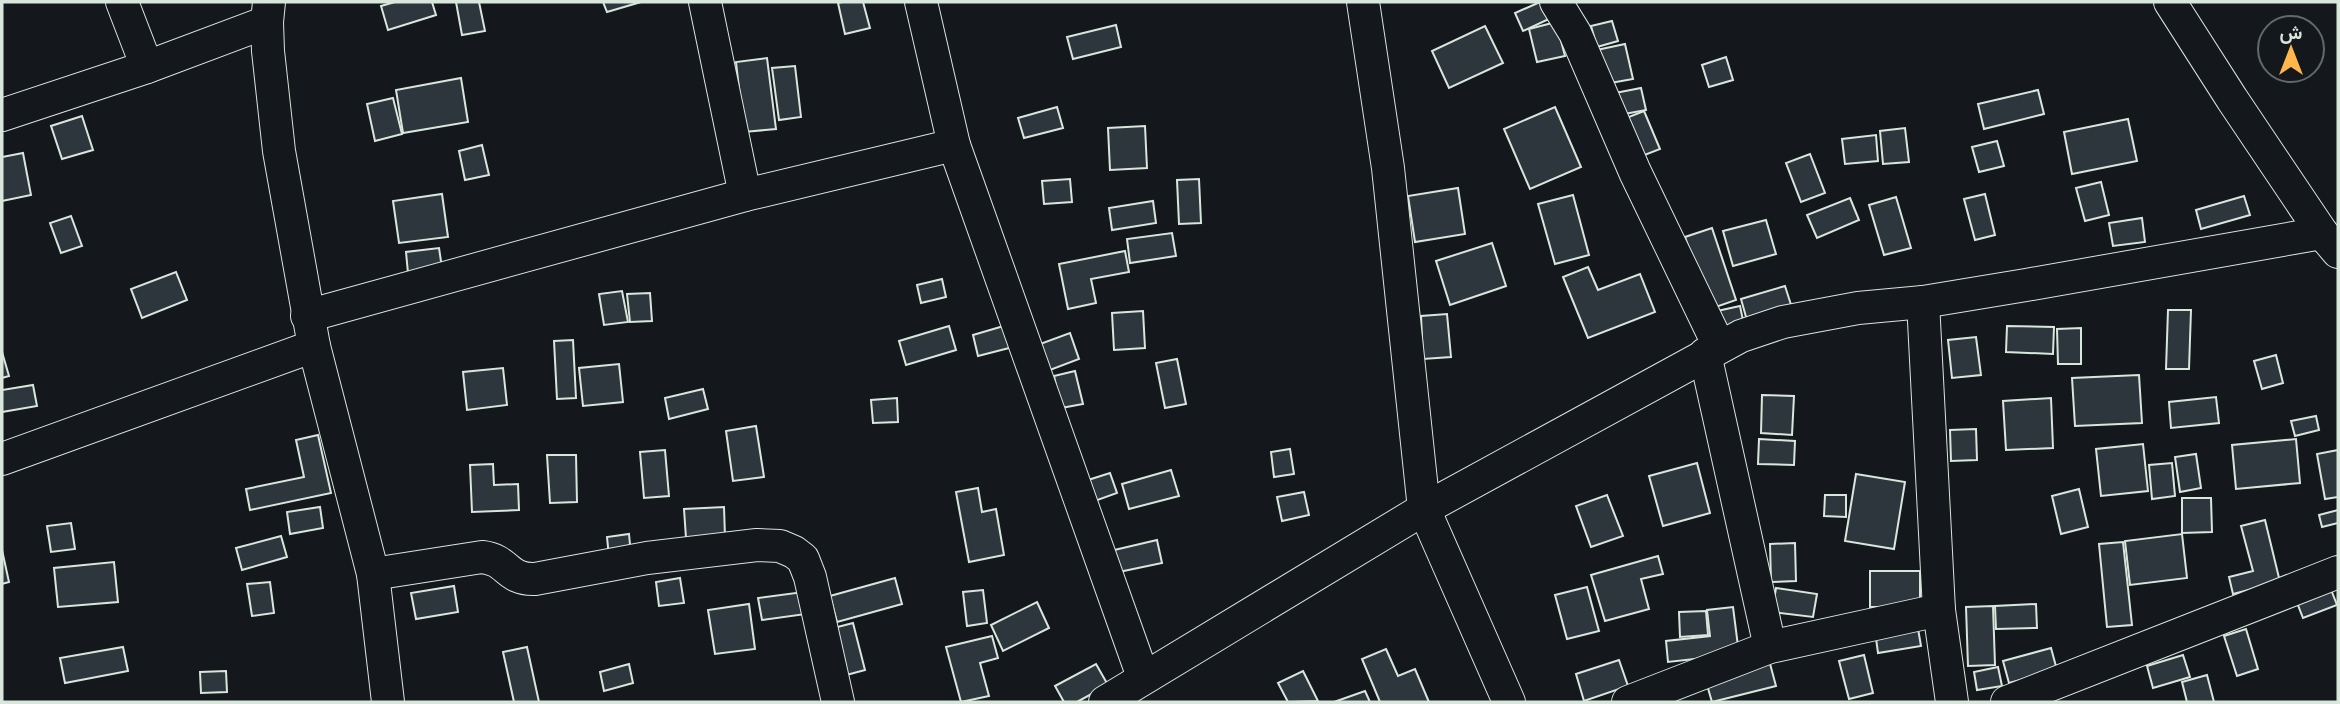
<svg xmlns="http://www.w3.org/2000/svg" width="2340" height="704" font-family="'Archivo Narrow',Vazirmatn,sans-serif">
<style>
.building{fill:#2c363c;stroke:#d8e6dc;stroke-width:2}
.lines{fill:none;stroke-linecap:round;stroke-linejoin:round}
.street-casing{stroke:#d8e6dc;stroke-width:34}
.street{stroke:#14181c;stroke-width:32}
</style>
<rect width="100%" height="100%" fill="#14181c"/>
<g class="building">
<polygon points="395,2 432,2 436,15 388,30 381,6"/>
<polygon points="456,2 479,2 485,31 462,35"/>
<polygon points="603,2 641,2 607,12"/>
<polygon points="842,2 863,2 870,28 845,34 838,3"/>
<polygon points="1540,2 1543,2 1551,18 1523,31 1515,13"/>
<polygon points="1612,21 1618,41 1597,47 1591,26"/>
<polygon points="1556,22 1565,56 1537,62 1529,29"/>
<polygon points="1116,25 1121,47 1073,59 1067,37"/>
<polygon points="1485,26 1503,63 1449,88 1432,51"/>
<polygon points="1625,44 1633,79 1599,85 1592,51"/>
<polygon points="1726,57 1733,80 1709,87 1702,65"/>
<polygon points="767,58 776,129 744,132 736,62"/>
<polygon points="795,66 801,117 779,120 772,68"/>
<polygon points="461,78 468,122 403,133 396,90"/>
<polygon points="1641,88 1646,110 1619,115 1615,93"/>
<polygon points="2038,90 2044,114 1984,129 1978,104"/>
<polygon points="393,98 402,134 375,141 367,104"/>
<polygon points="1057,107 1063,128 1024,138 1018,118"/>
<polygon points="1555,107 1581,167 1530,189 1504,129"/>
<polygon points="1644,111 1660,149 1637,158 1621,120"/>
<polygon points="82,116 93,150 62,159 51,126"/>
<polygon points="2128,119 2137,161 2072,174 2064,132"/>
<polygon points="1145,126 1147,168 1110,170 1108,128"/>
<polygon points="1905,128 1909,162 1883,164 1880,131"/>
<polygon points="1876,135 1878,161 1845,164 1842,139"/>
<polygon points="1997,141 2004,166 1979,172 1972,147"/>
<polygon points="482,145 489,175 465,180 459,151"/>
<polygon points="23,153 31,195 2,201 2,157"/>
<polygon points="1810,154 1825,193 1801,202 1786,163"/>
<polygon points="1070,179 1072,202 1044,204 1042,181"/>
<polygon points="1199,179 1201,223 1179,224 1177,180"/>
<polygon points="2101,182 2109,215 2085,221 2076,188"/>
<polygon points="1458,188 1465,234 1415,242 1408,196"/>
<polygon points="442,194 448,237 399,243 393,201"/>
<polygon points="1985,194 1995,235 1975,240 1964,199"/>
<polygon points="1573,195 1589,255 1555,264 1538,204"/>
<polygon points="2244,196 2250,215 2201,229 2196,210"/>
<polygon points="1896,197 1911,248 1884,255 1869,205"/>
<polygon points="1850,198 1859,220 1817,238 1807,215"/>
<polygon points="1153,201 1156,223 1112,230 1109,208"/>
<polygon points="71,216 82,246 61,253 50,223"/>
<polygon points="2142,218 2145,242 2113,246 2109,223"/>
<polygon points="1766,220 1776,254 1733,266 1723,231"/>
<polygon points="1712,228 1736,300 1710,309 1685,237"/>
<polygon points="1172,233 1176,256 1130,263 1127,239"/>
<polygon points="1492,243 1506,286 1450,305 1436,261"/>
<polygon points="439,248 442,268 408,273 406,252"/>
<polygon points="1125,251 1129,272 1091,279 1096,303 1068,309 1059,264"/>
<polygon points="1588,267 1598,290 1640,274 1655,312 1588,338 1563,277"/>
<polygon points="176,272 187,300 142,318 131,289"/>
<polygon points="942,279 946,297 921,303 917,285"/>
<polygon points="1785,286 1793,311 1748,324 1741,299"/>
<polygon points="622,291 628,322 604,325 599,294"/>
<polygon points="650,293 652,321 630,322 627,294"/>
<polygon points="1740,306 1744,325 1721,330 1717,311"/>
<polygon points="2168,310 2191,310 2189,369 2166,369"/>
<polygon points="1143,311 1145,348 1114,350 1112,313"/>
<polygon points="1447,314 1451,357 1423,359 1421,316"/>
<polygon points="1007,325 1013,347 978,356 973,335"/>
<polygon points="949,326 956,350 906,365 899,341"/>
<polygon points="2007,326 2054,327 2053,354 2006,352"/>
<polygon points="2081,328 2081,364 2058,364 2057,329"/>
<polygon points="1070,333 1079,359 1050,370 1040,344"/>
<polygon points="1976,337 1981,375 1952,378 1948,340"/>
<polygon points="573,340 576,398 557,399 554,341"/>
<polygon points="2,352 9,376 2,378"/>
<polygon points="2276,355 2283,383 2262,389 2254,361"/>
<polygon points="1177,359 1186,404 1165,408 1156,363"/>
<polygon points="619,364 623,402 583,406 579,368"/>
<polygon points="503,368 507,405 467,410 463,372"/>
<polygon points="1075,371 1083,404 1061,408 1054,376"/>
<polygon points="2139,375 2142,423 2075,426 2072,378"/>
<polygon points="33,385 37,406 2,412 2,390"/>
<polygon points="703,389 708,409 669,419 665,398"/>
<polygon points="1762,395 1794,396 1792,435 1761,433"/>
<polygon points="2216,397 2219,423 2171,428 2169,402"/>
<polygon points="897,398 898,422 873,423 871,400"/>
<polygon points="2051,398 2053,448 2006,450 2003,401"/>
<polygon points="2316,416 2319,430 2295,436 2291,421"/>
<polygon points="756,426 764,477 733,481 726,431"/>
<polygon points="1976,429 1977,460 1951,461 1950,430"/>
<polygon points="318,435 331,493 250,510 246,489 304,477 296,440"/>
<polygon points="1759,439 1795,441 1794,465 1758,464"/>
<polygon points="2296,439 2300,483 2236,489 2232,445"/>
<polygon points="2143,444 2148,491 2101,496 2096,449"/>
<polygon points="1290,449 1294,474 1274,477 1271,452"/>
<polygon points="665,450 669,496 644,498 640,452"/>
<polygon points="2338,450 2338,497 2325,499 2317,454"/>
<polygon points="2196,454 2201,488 2180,492 2175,457"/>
<polygon points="547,455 576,455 577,502 550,503"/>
<polygon points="1697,463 1710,513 1663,526 1649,476"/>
<polygon points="2172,463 2175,496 2152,499 2149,465"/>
<polygon points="493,464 494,485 518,484 519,510 472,512 470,465"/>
<polygon points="1171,470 1179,496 1129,509 1122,484"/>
<polygon points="1110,473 1117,493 1092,502 1085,481"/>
<polygon points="1856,474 1905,482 1894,549 1845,541"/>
<polygon points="978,488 982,512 996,509 1004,555 969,562 956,492"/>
<polygon points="2079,489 2088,527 2061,534 2052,496"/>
<polygon points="1304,492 1309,515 1282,521 1277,497"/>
<polygon points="1607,495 1623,536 1591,547 1576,506"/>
<polygon points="1825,495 1846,495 1846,517 1824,516"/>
<polygon points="2182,498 2211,498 2212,532 2182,533"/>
<polygon points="320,507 323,528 290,534 287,512"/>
<polygon points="724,507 725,537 686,538 684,509"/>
<polygon points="2338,510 2338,523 2322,527 2319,515"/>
<polygon points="2265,520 2280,582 2233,594 2229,577 2253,571 2241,526"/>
<polygon points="71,523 75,549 51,552 47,526"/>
<polygon points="629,534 631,555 609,557 607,537"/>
<polygon points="2182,534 2187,578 2130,585 2125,541"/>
<polygon points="281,536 287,557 242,570 236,548"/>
<polygon points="1157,540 1162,563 1114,573 1110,551"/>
<polygon points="2123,542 2132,625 2107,627 2099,544"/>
<polygon points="1795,543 1796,581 1771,582 1770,544"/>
<polygon points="2,550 9,582 2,584"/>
<polygon points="1658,556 1663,574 1641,579 1649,609 1605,621 1591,575"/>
<polygon points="114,562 118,602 58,607 54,568"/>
<rect x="1870" y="571" width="50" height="36"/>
<polygon points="680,578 684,603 659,606 656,582"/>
<polygon points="895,578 902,604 837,622 830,596"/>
<polygon points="270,582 274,613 252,616 247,584"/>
<polygon points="454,586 458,612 416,619 411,593"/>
<polygon points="1587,587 1599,631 1567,639 1555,595"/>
<polygon points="2330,587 2337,605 2303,618 2296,600"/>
<polygon points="1776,588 1817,594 1813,617 1772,612"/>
<polygon points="983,590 987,623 967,626 963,592"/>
<polygon points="803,592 806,614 762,620 758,598"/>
<polygon points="1037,602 1049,628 1003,651 991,625"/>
<polygon points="749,604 755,649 715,654 708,610"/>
<polygon points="2036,604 2037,628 1996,629 1995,606"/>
<polygon points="1993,606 1995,665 1968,666 1966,607"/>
<polygon points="1733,607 1739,654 1668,662 1666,641 1710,636 1707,610"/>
<polygon points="1706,611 1708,635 1680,637 1679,612"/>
<polygon points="853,623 865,670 839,677 826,630"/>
<polygon points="1917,623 1921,646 1878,653 1875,631"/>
<polygon points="2246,629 2258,669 2237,676 2224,636"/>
<polygon points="992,636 998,658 980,663 989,696 961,702 946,647"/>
<polygon points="123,647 128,671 65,683 60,658"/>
<polygon points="527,647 539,702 514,702 503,652"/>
<polygon points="2051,648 2057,670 2009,683 2003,661"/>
<polygon points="1386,649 1398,676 1415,669 1429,702 1380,702 1362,659"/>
<polygon points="1864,655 1873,693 1849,699 1839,661"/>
<polygon points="2183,655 2190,677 2153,688 2147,666"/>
<polygon points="1619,660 1628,686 1584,701 1576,674"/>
<polygon points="1769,660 1776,686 1712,702 1705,678"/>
<polygon points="629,664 633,683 604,691 600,672"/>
<polygon points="1096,664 1108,685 1077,702 1064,702 1055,686"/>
<polygon points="1998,667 2002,686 1977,690 1974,672"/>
<polygon points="226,671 227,692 201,693 200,672"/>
<polygon points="1303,671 1318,701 1288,702 1278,683"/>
<polygon points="2207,675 2214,702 2187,702 2182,682"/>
<polygon points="1365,691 1370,702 1334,702"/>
</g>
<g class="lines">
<g class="street-casing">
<g id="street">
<polyline points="122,2 147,67"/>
<polyline points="269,2 267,22 268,51 279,151 314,346 373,574 388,702"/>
<polyline points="705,2 745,195"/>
<polyline points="921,2 954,145 1143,677"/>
<polyline points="1363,2 1388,168 1424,509 1509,702"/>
<polyline points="1556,2 1575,33 1635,172 1719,346"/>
<polyline points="2170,2 2232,99 2322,233 2338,252"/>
<polyline points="2,115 147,67 267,22"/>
<polyline points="1923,302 1939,610 1952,702"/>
<polyline points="307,316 745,195 954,145"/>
<polyline points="1705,354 1770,647"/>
<polyline points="2,459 314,346"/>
<path d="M373 574 482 557C509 560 506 580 535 579L647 558 757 545 780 546 794 552 803 559 810 577 838 702"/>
<polyline points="1105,702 1424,509 1741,336 1783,322 1858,308 1923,302 2026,285 2322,233"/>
<polyline points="1628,702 1770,647 1939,610"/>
<polyline points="2007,702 2338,572"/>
</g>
</g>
<use href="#street" class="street"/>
</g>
<rect width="2340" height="704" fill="none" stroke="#d8e6dc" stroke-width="7"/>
<g transform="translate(2291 49)"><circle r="33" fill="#14181c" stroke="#626a69" stroke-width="2"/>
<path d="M0-5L12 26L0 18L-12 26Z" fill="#ffb74d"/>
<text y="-10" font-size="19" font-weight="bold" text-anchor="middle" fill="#d8e6dc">ش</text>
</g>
</svg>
